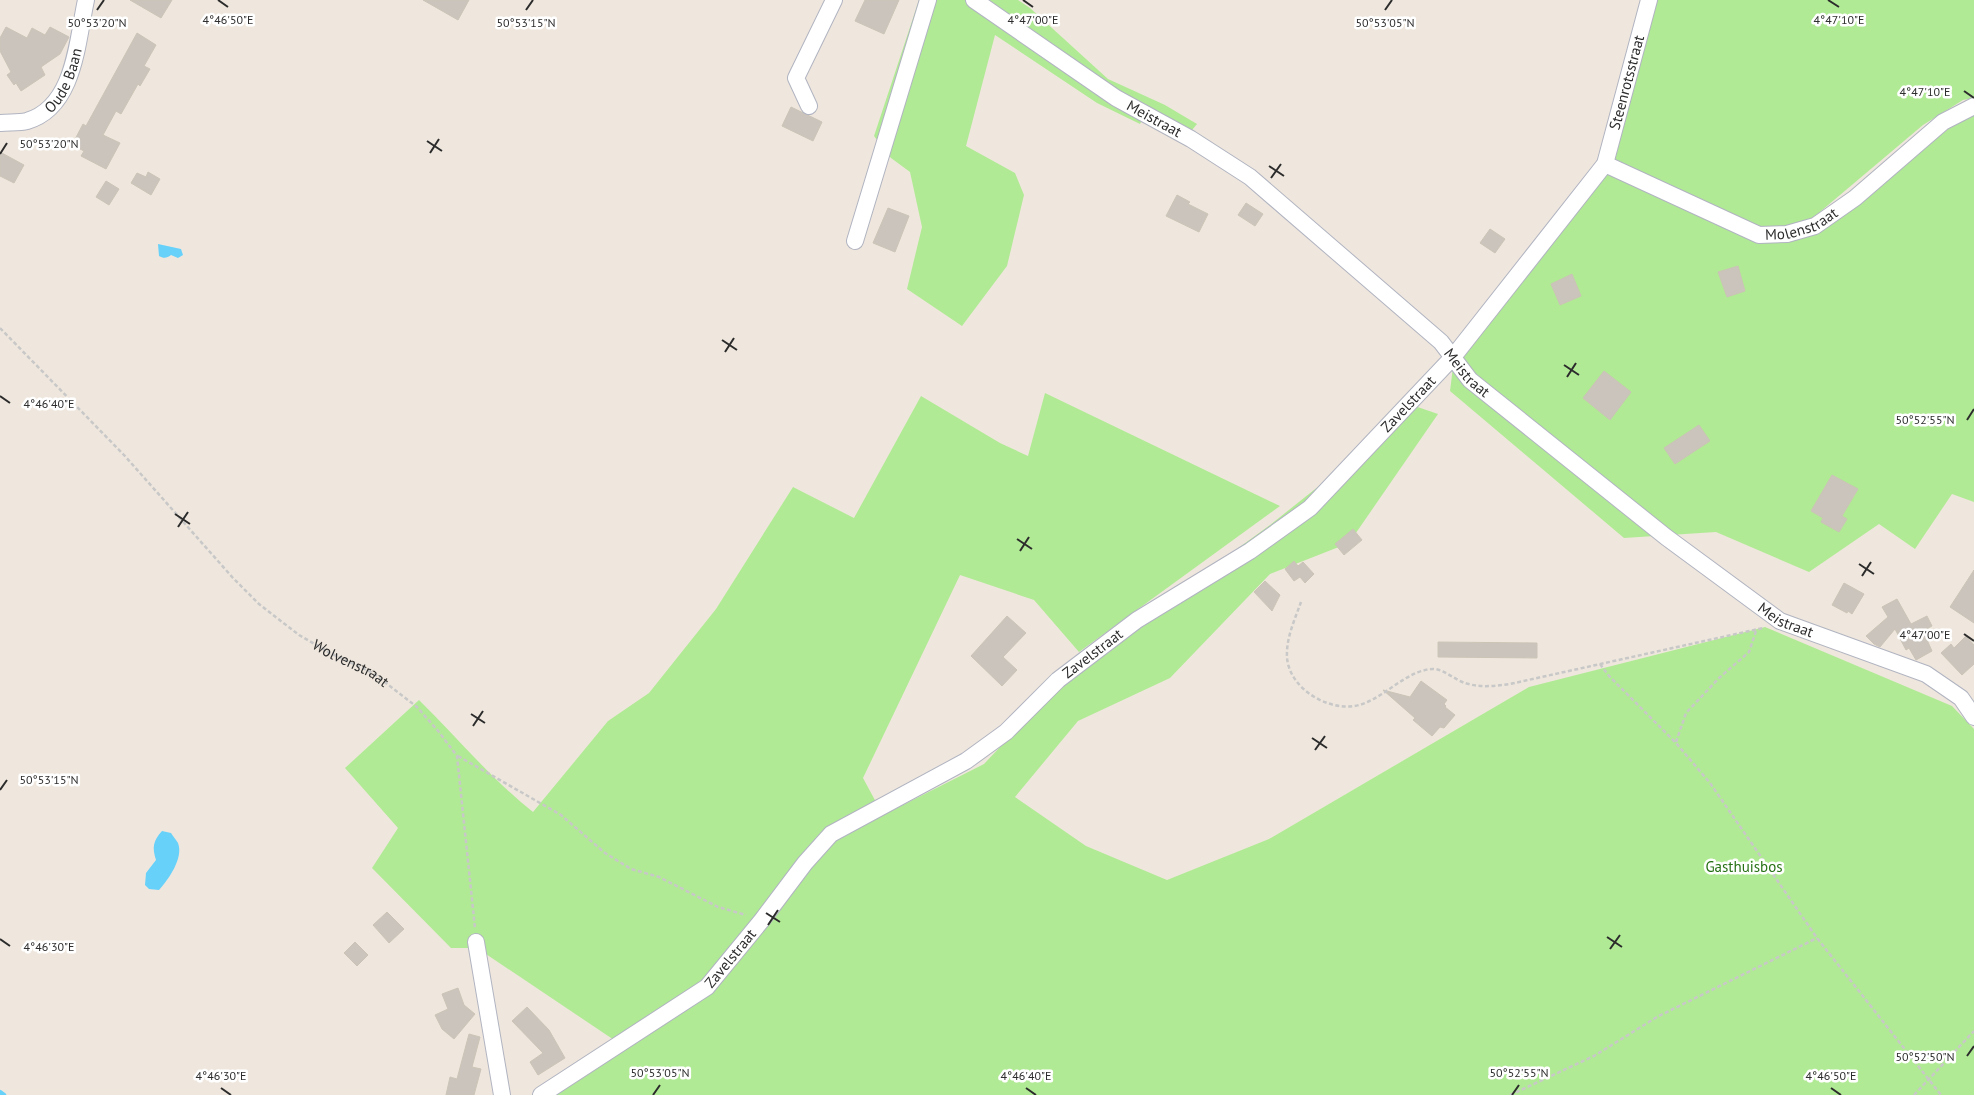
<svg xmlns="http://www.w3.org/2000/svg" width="1974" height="1095" font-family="'PT Sans',sans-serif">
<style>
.green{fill:#b1ea95}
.water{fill:#67d1fa}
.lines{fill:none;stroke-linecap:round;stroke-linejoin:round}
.stream{stroke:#67d1fa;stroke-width:4.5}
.building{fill:#cac4bd;stroke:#cbc4b6}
.minor-casing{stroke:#b1b4c1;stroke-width:18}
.path{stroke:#c8c8c8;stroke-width:2.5;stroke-dasharray:4 2.5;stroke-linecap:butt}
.minor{stroke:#fff;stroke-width:16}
.ticks{fill:none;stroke:#2c2c2c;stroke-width:2}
.labels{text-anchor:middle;stroke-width:5;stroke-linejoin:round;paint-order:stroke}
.street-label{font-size:15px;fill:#2c2c2c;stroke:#fff}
.park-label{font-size:15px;fill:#267114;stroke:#fff}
.ticks-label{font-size:12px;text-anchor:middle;fill:#2c2c2c;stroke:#fff;stroke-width:5;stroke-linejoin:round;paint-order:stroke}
</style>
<rect width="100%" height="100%" fill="#efe7dd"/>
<g class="green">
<polygon points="919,0 1018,0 1030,8 1108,79 1165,105 1197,124 1188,135 1147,110 1140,124 1097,103 995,35 966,146 1015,173 1024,195 1007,266 962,326 907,289 922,227 910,172 891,158 874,136"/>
<polygon points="1657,0 1974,0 1974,98 1963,100 1923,125 1808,222 1763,229 1612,160"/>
<polygon points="1974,114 1974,502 1952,494 1915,549 1879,524 1809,572 1716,532 1624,538 1450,391 1453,367 1608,171 1763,242 1798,238 1891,173 1964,117"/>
<path d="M1045 393 1280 506 1079 652 1034 600 960 575 863 778 883 815 984 764 1056 688 1135 623 1270 525 1388 431 1406 403 1438 414 1349 543 1270 574 1170 678 1078 721 1015 797 1086 846 1167 880 1269 839 1529 687 1765 627 1952 706 1974 729V1095H555L623 1046 477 948H451L372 868 398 828 345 768 419 700C457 737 491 779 533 812L608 721 649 693 716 609 793 487 854 518 921 396 1000 443 1028 456Z"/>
</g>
<g class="water">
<path d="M158 244 181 249 183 255 178 258 171 255C167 258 164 259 159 256Z"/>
<path d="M162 831 171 833C173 836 176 840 178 843 184 858 168 880 159 890L149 889 145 885 146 873 156 860C152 847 153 841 162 831Z"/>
</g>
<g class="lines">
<polyline class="stream" points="0,1092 4,1095"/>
</g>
<g class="building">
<polygon points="130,0 172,0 161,18"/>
<polygon points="423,0 469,0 458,20"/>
<polygon points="865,0 899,0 884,34 855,21"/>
<polygon points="6,27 27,38 32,28 45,35 50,27 69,37 60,54 41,67 45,75 21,91 16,83 14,85 7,75 11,72 0,51 0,38"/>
<polygon points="137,33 156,45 144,66 150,69 140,86 138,84 121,114 116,111 103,135 120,143 106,169 81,156 84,151 72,145 83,124 86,126"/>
<polygon points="791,107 822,122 813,141 782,126"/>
<polygon points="0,152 24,165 14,183 0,176"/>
<polygon points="148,172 160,179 151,195 131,183 137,173 146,177"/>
<polygon points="106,181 119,189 109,205 96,197"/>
<polygon points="1177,195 1190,202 1188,204 1208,214 1199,232 1166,216"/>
<polygon points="1246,203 1263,214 1255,226 1238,215"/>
<polygon points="888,208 909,216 895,252 873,243"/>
<polygon points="1490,229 1505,239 1495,253 1480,243"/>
<polygon points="1738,266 1745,291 1727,297 1718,272"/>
<polygon points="1572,274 1581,296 1560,305 1551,284"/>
<polygon points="1604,371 1631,392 1610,420 1583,398"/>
<polygon points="1699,425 1710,441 1675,464 1664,448"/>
<polygon points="1832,475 1858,489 1842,516 1847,519 1839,532 1821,522 1823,518 1811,511"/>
<polygon points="1353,529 1362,540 1344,555 1335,544"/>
<polygon points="1294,561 1298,566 1303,562 1314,574 1305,583 1300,577 1294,581 1285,569"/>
<polygon points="1974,570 1974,623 1950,607"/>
<polygon points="1265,581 1280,595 1272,611 1254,592"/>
<polygon points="1844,583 1864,594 1852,614 1848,611 1847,613 1832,605"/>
<polygon points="1897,599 1911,624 1927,616 1932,626 1923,631 1932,651 1916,660 1909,648 1906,650 1895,629 1880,647 1874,644 1866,636 1888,617 1882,607"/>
<polygon points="1007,616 1026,633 1003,657 1017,670 1002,686 971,656"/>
<polygon points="1966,636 1974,645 1974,664 1962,675 1941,653 1951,644 1954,648"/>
<polygon points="1438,642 1537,643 1537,658 1438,657"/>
<polygon points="1421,681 1447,700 1444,704 1446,706 1445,707 1455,715 1444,728 1440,727 1432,736 1413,720 1415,718 1383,690 1410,697"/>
<polygon points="387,912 404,929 389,943 373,925"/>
<polygon points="355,942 368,955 357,966 344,953"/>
<polygon points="458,988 464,1005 475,1014 454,1039 442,1029 435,1015 448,1009 442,994"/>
<polygon points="527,1007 549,1030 565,1058 538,1075 530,1062 543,1053 512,1021"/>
<polygon points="469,1034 480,1037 472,1067 481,1069 474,1095 446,1095 450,1077 457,1079"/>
</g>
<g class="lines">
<g class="minor-casing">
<g id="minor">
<path id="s2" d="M974 0 1116 98 1191 139 1250 177 1441 342 1470 380 1666 537 1780 621 1926 674 1961 698 1974 717"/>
<polyline points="809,106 796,78 834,0"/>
<path id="s3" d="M0 123C8 122 19 123 27 121 75 107 77 41 86 0"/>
<path id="s4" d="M1605 164 1759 235 1787 234 1815 226 1855 198 1943 122 1974 106"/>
<polyline points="855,241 928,0"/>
<polyline points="476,942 502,1095"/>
<path id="s5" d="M541 1095 707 987 762 920 805 863 831 834 966 761 1006 732 1058 680 1137 620 1250 551 1310 508 1453 357 1605 164 1649 0"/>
</g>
</g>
<g class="path">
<path id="s1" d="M0 328 124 455 233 578 259 604 299 635 330 653 373 673 417 707 439 732 457 756 475 928"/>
<path d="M1301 602C1295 619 1286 638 1287 657 1289 691 1335 716 1365 703 1388 694 1408 670 1433 669 1444 669 1455 680 1465 683 1480 688 1495 686 1510 684L1763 628"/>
<polyline points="1600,664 1609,676 1676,743 1710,783 1817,938 1941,1095"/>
<polyline points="1676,742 1686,713 1719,678 1749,652 1756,631"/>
<polyline points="458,756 561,815 605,853 631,869 659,877 718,907 746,915"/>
<polyline points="1510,1095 1594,1056 1657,1017 1817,938"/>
<polyline points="1914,1095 1974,1031"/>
</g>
<use href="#minor" class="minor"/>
</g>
<path class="ticks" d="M218 0 228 7M1023 0 1033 7M1828 0 1839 7M97 10 104 0M526 10 533 0M1385 10 1392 0M1964 91 1974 98M427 141 442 151M430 153 439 139M0 154 7 143M1269 166 1284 176M1271 178 1281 164M722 340 737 350M725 352 734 338M1564 365 1579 375M1567 377 1576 363M0 396 10 403M1967 420 1974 409M175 514 190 524M178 527 188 512M1017 539 1032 549M1020 551 1029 537M1859 564 1874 574M1862 576 1871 562M1964 634 1974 641M471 714 485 723M473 726 483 711M1312 738 1327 748M1315 750 1325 736M0 790 7 780M766 913 780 922M768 925 778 910M1607 937 1622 947M0 939 10 946M1610 949 1620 935M1967 1056 1974 1046M221 1088 231 1095M1026 1088 1036 1095M1831 1088 1841 1095M653 1095 660 1085M1512 1095 1519 1085"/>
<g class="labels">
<g class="street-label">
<text dy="5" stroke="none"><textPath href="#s3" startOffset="85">Oude Baan</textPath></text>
<text dy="5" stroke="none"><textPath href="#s5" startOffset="1515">Steenrotsstraat</textPath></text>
<text dy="5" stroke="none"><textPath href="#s2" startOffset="216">Meistraat</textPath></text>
<text dy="5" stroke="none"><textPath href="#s4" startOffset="214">Molenstraat</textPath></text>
<text dy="5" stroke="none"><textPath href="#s2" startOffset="621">Meistraat</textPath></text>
<text dy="5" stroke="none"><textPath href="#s5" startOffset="1120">Zavelstraat</textPath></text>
<text dy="5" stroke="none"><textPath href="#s2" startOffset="1026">Meistraat</textPath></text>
<text dy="5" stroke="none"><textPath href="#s5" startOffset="715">Zavelstraat</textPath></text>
<text dy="5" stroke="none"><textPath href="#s1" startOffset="488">Wolvenstraat</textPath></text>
<text dy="5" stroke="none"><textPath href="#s5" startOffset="235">Zavelstraat</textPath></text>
</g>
<g class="park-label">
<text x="1744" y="872">Gasthuisbos</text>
</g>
</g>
<g class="ticks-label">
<text x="228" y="24">4°46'50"E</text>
<text x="1033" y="24">4°47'00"E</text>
<text x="1839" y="24">4°47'10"E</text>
<text x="97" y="27">50°53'20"N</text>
<text x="526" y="27">50°53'15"N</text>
<text x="1385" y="27">50°53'05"N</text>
<text x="1925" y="96">4°47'10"E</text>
<text x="49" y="148">50°53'20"N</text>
<text x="49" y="408">4°46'40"E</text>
<text x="1925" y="424">50°52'55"N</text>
<text x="1925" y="639">4°47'00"E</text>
<text x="49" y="784">50°53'15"N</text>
<text x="49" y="951">4°46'30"E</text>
<text x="1925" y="1061">50°52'50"N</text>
<text x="660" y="1077">50°53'05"N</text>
<text x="1519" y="1077">50°52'55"N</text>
<text x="221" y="1080">4°46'30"E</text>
<text x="1026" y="1080">4°46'40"E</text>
<text x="1831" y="1080">4°46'50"E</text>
</g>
</svg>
